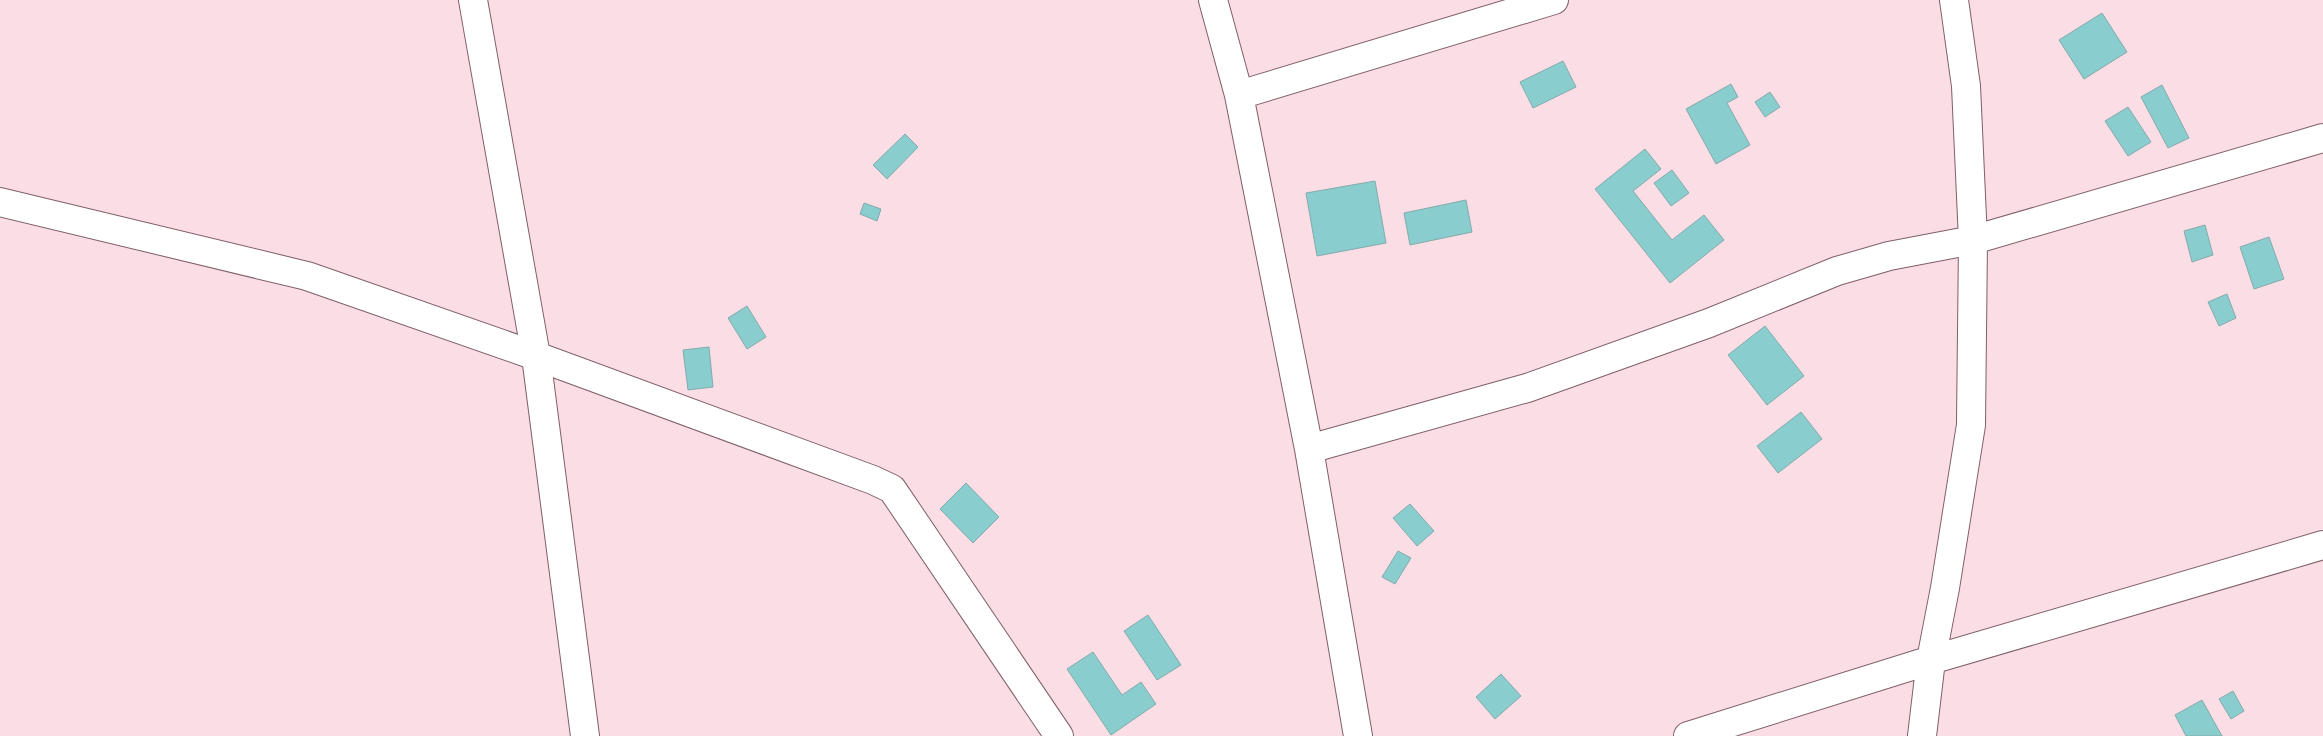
<svg xmlns="http://www.w3.org/2000/svg" width="2323" height="736" viewBox="0 0 2323 736" font-family="Bitter,serif">
	<style>
		.building { fill: #89cdce; stroke: #83abab }
		.lines { fill: none; stroke-linecap: round; stroke-linejoin: round }
		.minor-casing { stroke: #7f5f68; stroke-width: 30 }
		.minor { stroke: #fff; stroke-width: 28 }
	</style>
	<rect width="100%" height="100%" fill="#fbdde5"/>
	<path class="building" d="M 2102,13 L 2127,52 L 2084,79 L 2059,40 Z
		M 1563,61 L 1576,87 L 1533,108 L 1520,82 Z
		M 1731,84 L 1738,97 L 1727,103 L 1750,145 L 1716,164 L 1686,109 Z
		M 2162,85 L 2189,138 L 2168,148 L 2141,97 Z
		M 1770,92 L 1780,107 L 1765,117 L 1755,102 Z
		M 2128,107 L 2151,142 L 2128,156 L 2105,121 Z
		M 905,134 L 918,147 L 887,179 L 873,165 Z
		M 1645,149 L 1661,169 L 1633,191 L 1672,240 L 1704,215 L 1724,240 L 1670,283 L 1595,189 Z
		M 1672,170 L 1689,193 L 1671,206 L 1654,183 Z
		M 1375,181 L 1386,243 L 1317,256 L 1306,193 Z
		M 1466,200 L 1472,232 L 1410,245 L 1404,213 Z
		M 864,203 L 881,209 L 877,221 L 860,214 Z
		M 2205,225 L 2213,255 L 2192,262 L 2184,231 Z
		M 2269,237 L 2284,279 L 2254,289 L 2240,247 Z
		M 2227,294 L 2236,318 L 2219,326 L 2208,302 Z
		M 747,306 L 766,337 L 747,349 L 728,318 Z
		M 1765,326 L 1804,376 L 1767,405 L 1728,355 Z
		M 709,347 L 713,387 L 688,390 L 683,350 Z
		M 1801,412 L 1822,439 L 1778,473 L 1757,446 Z
		M 966,483 L 999,517 L 973,543 L 940,509 Z
		M 1410,504 L 1434,531 L 1417,546 L 1393,518 Z
		M 1398,551 L 1411,558 L 1395,584 L 1382,577 Z
		M 1148,615 L 1181,665 L 1157,680 L 1124,631 Z
		M 1093,652 L 1122,695 L 1141,682 L 1156,704 L 1111,735 L 1067,669 Z
		M 1501,674 L 1521,696 L 1495,719 L 1476,697 Z
		M 2233,691 L 2244,711 L 2231,719 L 2219,699 Z
		M 2202,700 L 2222,736 L 2186,736 L 2175,715 Z"/>
	<g class="lines">
		<g class="minor-casing">
			<path id="minor" d="M 473,0 L 536,356 L 585,736
				M 1213,0 L 1239,95 L 1309,449 L 1358,736
				M 1239,95 L 1554,0
				M 0,202 L 307,276 L 536,356 L 873,480 L 892,489 L 1059,736
				M 1309,449 L 1527,388 L 1709,323 L 1837,271 L 1889,256 L 1973,240 L 2323,138
				M 1688,736 L 1931,660 L 2323,545
				M 1922,736 L 1931,660 L 1945,588 L 1971,425 L 1973,240 L 1966,86 L 1954,0"/>
		</g>
		<use href="#minor" class="minor"/>
	</g>
</svg>
